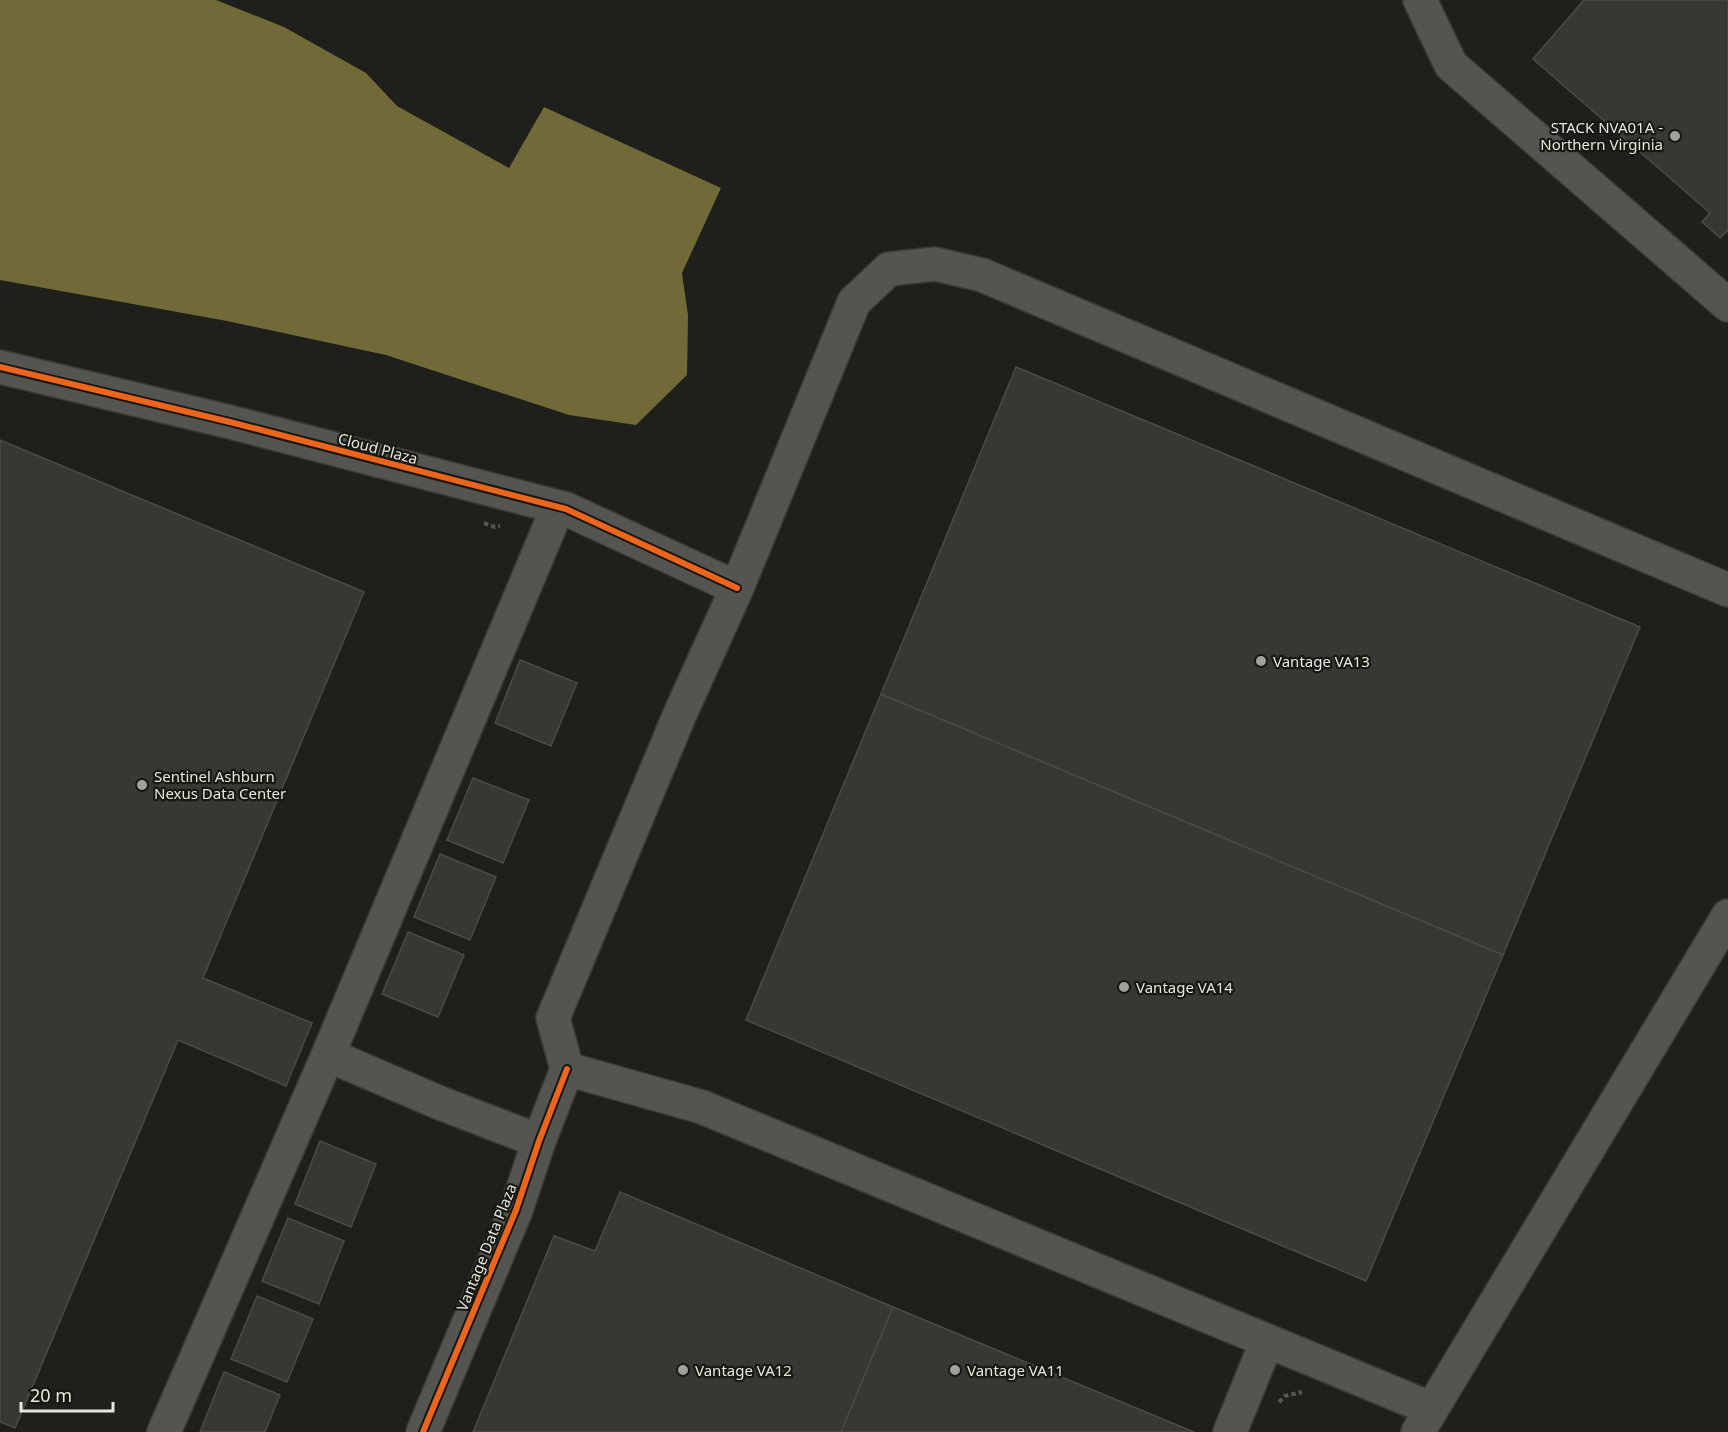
<svg xmlns="http://www.w3.org/2000/svg" width="1728" height="1432" viewBox="0 0 1728 1432" font-family="'Noto Sans',sans-serif">
	<style>
		.water { fill: #706a38 }
		.building { fill: #373734; stroke: #4a4a46; stroke-width: 1.5 }
		.lines { fill: none; stroke-linecap: round; stroke-linejoin: round }
		.minor-casing { stroke: #393936; stroke-width: 36 }
		.path { stroke: #565653; stroke-width: 4; stroke-dasharray: 4.5 3; stroke-linecap: butt }
		.minor { stroke: #545451; stroke-width: 33 }
		.cycleway-casing { stroke: #181710; stroke-width: 10 }
		.cycleway { stroke: #eb651d; stroke-width: 6 }
		.poi-dot { fill: #a1a19c; stroke: #181710; stroke-width: 2 }
		.labels { text-anchor: middle; dominant-baseline: central; stroke-width: 4.5; stroke-linejoin: round; paint-order: stroke }
		.poi-label { font-size: 15px; fill: #e7e7e2; stroke: #181710; text-anchor: start }
		.street-label { font-size: 15px; fill: #e7e7e2; stroke: #181710 }
	</style>
	<rect width="100%" height="100%" fill="#1f1f1b"/>
	<path class="water" d="M 0,0 L 216,0 L 284,27 L 366,73 L 397,106 L 509,168 L 544,107 L 721,188 L 682,273 L 688,315 L 687,375 L 636,425 L 569,415 L 386,355 L 227,321 L 0,280 Z"/>
	<path class="building" d="M 1584,0 L 1728,0 L 1728,232 L 1727,231 L 1720,238 L 1702,222 L 1710,213 L 1533,59 Z
		M 1016,367 L 1640,627 L 1503,955 L 881,694 Z
		M 0,440 L 364,592 L 203,978 L 312,1023 L 286,1086 L 178,1040 L 15,1428 L 0,1422 Z
		M 520,660 L 577,683 L 551,746 L 495,723 Z
		M 881,694 L 1503,955 L 1366,1281 L 746,1020 Z
		M 473,778 L 529,800 L 503,863 L 447,840 Z
		M 440,854 L 496,877 L 470,940 L 414,917 Z
		M 408,932 L 464,955 L 438,1017 L 382,994 Z
		M 320,1141 L 376,1164 L 351,1227 L 295,1204 Z
		M 620,1192 L 893,1307 L 841,1432 L 473,1432 L 554,1236 L 595,1251 Z
		M 288,1218 L 344,1241 L 319,1304 L 262,1281 Z
		M 257,1296 L 313,1319 L 287,1382 L 231,1359 Z
		M 893,1307 L 1194,1432 L 841,1432 Z
		M 224,1372 L 280,1395 L 265,1432 L 200,1432 Z"/>
	<g class="lines">
		<g class="minor-casing">
			<path id="minor" d="M 1420,0 L 1451,65 L 1728,305
				M 0,367 L 230,422 L 566,509 L 737,588
				M 328,1055 L 440,1103 L 539,1141
				M 1432,1409 L 702,1107 L 567,1069 L 553,1018 L 680,714 L 737,588 L 854,302 L 889,269 L 935,264 L 982,275 L 1728,590
				M 164,1432 L 328,1055 L 558,507
				M 423,1432 L 516,1210 L 539,1141 L 567,1069
				M 1230,1432 L 1267,1341
				M 1418,1432 L 1728,916"/>
		</g>
		<path class="path" d="M 484,523 L 495,527 L 500,526
			M 1279,1402 L 1285,1396 L 1302,1392"/>
		<use href="#minor" class="minor"/>
		<g class="cycleway-casing">
			<path id="cycleway" d="M 0,367 L 230,422 L 566,509 L 737,588
				M 423,1432 L 516,1210 L 539,1141 L 567,1069"/>
		</g>
		<use href="#cycleway" class="cycleway"/>
	</g>
	<g class="poi-dot">
		<circle cx="1675" cy="136" r="6"/>
		<circle cx="1261" cy="661" r="6"/>
		<circle cx="142" cy="785" r="6"/>
		<circle cx="1124" cy="987" r="6"/>
		<circle cx="683" cy="1370" r="6"/>
		<circle cx="955" cy="1370" r="6"/>
	</g>
	<g class="labels">
		<g class="poi-label">
			<text x="1663" y="127" text-anchor="end">STACK NVA01A -<tspan x="1663" dy="17">Northern Virginia</tspan></text>
			<text x="1273" y="661">Vantage VA13</text>
			<text x="154" y="776">Sentinel Ashburn<tspan x="154" dy="17">Nexus Data Center</tspan></text>
			<text x="1136" y="987">Vantage VA14</text>
			<text x="695" y="1370">Vantage VA12</text>
			<text x="967" y="1370">Vantage VA11</text>
		</g>
		<g class="street-label">
			<text transform="translate(378 448) rotate(15)">Cloud Plaza</text>
			<text transform="translate(486 1247) rotate(-68)">Vantage Data Plaza</text>
		</g>
	</g>
	<path d="M21 1402v9h92v-9" fill="none" stroke="#e7e7e2" stroke-width="3"/>
	<text x="30" y="1402" font-size="18" fill="#e7e7e2" stroke="#181710" stroke-width="4.5" paint-order="stroke">20 m</text>
</svg>
